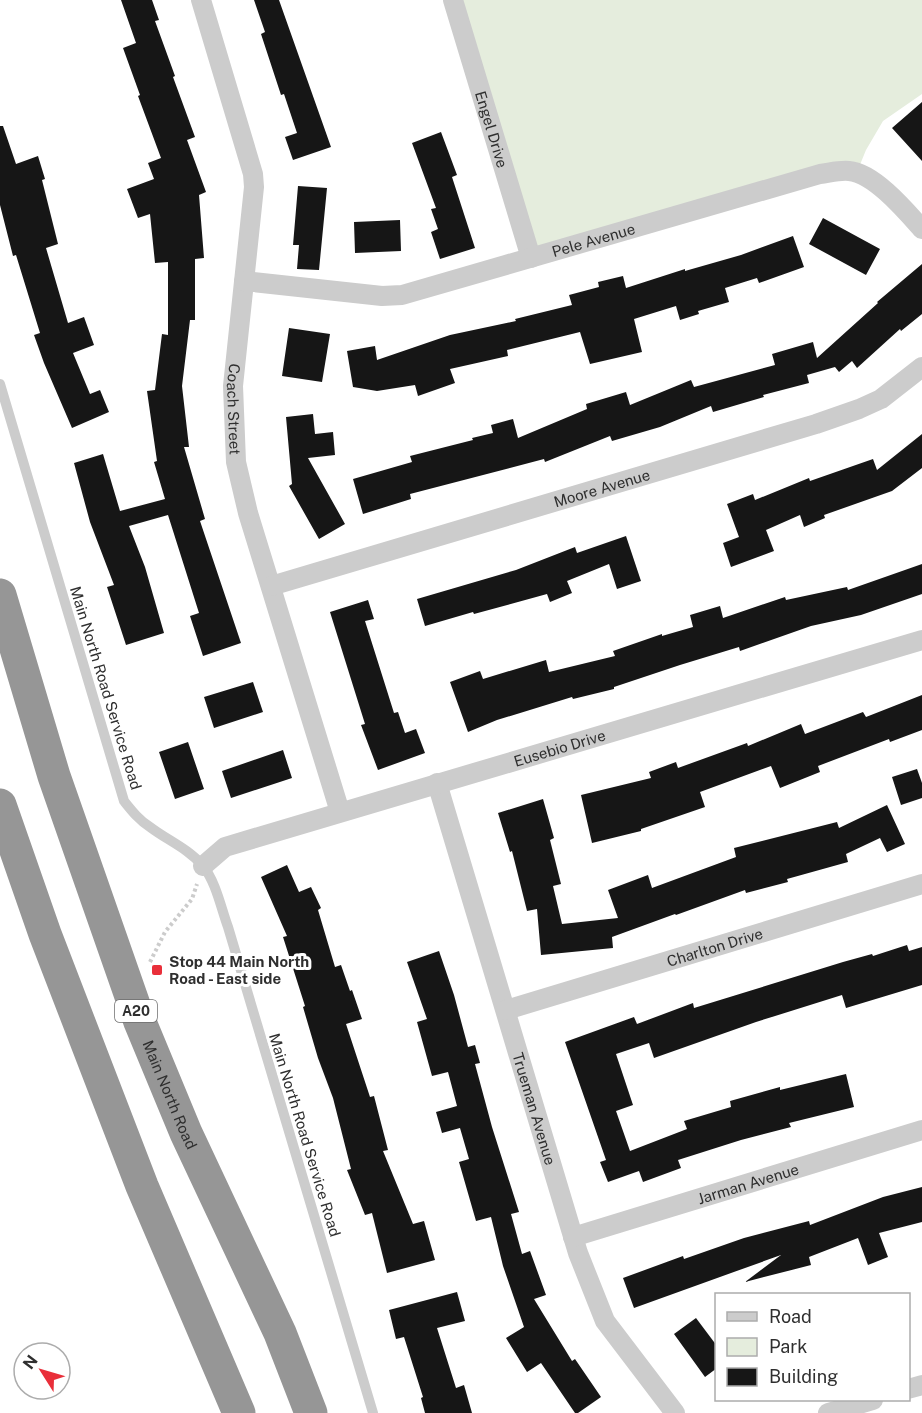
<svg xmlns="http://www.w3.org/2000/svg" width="922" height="1413" viewBox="0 0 922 1413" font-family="'Public Sans',sans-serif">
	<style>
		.green { fill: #e5eddd }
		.building { fill: #161616 }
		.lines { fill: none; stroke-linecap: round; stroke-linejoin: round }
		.path { stroke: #ccc; stroke-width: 4; stroke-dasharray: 3 3; stroke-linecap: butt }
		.lane { stroke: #ccc; stroke-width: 10 }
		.street { stroke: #ccc; stroke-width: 20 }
		.highway { stroke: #969696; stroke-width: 33 }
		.poi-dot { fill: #e92f3a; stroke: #fff; stroke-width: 2 }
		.labels { text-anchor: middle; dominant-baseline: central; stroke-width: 6; stroke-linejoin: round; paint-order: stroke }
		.shield { fill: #fff; stroke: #6d6d6d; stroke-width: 1.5 }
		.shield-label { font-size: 14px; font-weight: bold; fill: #2f2f2f }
		.street-label { font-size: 15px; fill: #2f2f2f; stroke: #fff }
		.poi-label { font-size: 15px; font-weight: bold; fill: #2f2f2f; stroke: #fff; text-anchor: start }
	</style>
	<rect width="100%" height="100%" fill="#fff"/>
	<path class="green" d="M 453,0 L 922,0 L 922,94 L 883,121 L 866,150 L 857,172 L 531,258 Z"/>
	<path class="building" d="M 121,0 L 152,0 L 159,20 L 155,21 L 175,76 L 173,77 L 195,137 L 187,140 L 206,192 L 199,195 L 204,258 L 195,259 L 195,320 L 190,320 L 182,386 L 189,447 L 184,447 L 205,519 L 200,521 L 241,643 L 203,656 L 190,616 L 199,613 L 168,515 L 129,526 L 145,567 L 164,633 L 126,645 L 107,587 L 114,585 L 90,522 L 74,463 L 103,454 L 120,511 L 165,499 L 154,462 L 157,461 L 147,391 L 155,390 L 162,334 L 168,335 L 168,262 L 155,263 L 150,214 L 138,218 L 127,189 L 154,179 L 148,163 L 161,158 L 138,96 L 140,95 L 123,48 L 136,43 Z
		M 254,0 L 279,0 L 331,147 L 293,160 L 285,137 L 297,133 L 284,94 L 281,95 L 261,34 L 265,32 Z
		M 922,102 L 922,161 L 892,128 Z
		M 0,126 L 3,126 L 16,164 L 38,156 L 45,179 L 42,180 L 58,244 L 46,248 L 68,323 L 84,317 L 94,345 L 73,353 L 90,394 L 100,390 L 109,412 L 72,428 L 44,363 L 34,335 L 40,333 L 16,255 L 13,256 L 0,205 Z
		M 441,132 L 457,175 L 452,177 L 475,248 L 440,259 L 431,232 L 438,229 L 431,209 L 436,208 L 412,143 Z
		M 298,186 L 327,188 L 319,270 L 297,269 L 299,245 L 293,245 Z
		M 823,218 L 880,249 L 866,275 L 809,244 Z
		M 400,220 L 401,251 L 355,253 L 354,222 Z
		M 793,236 L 804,267 L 759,283 L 757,278 L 725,288 L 729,302 L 698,311 L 699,314 L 680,320 L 676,306 L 634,319 L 642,352 L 590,364 L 580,332 L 507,350 L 508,356 L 450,369 L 455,383 L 418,396 L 415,385 L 377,391 L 353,387 L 347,351 L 375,346 L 377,360 L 450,335 L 516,321 L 515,319 L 572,305 L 569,295 L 599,287 L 598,282 L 623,276 L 626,288 L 685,269 L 685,271 L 741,255 Z
		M 922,264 L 922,314 L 901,331 L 900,329 L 857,368 L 852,361 L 839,372 L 835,367 L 807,375 L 809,383 L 763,395 L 764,397 L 713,412 L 711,406 L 660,427 L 612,441 L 610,436 L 545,462 L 544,459 L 410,494 L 411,499 L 363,514 L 353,479 L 412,462 L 410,456 L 473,440 L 472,438 L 493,433 L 491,425 L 513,419 L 518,438 L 587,409 L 586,404 L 626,392 L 630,405 L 691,380 L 694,387 L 775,365 L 772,354 L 813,342 L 817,358 L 878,303 L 877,302 Z
		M 289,328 L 330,334 L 322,382 L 282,376 Z
		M 313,414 L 315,434 L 333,432 L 335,455 L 308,458 L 345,524 L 319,539 L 289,486 L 292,484 L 286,417 Z
		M 922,434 L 922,468 L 892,491 L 824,515 L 825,518 L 804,527 L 800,515 L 766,530 L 774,551 L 731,567 L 723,543 L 739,537 L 727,504 L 753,494 L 755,500 L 809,478 L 810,481 L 873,459 L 877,470 Z
		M 626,536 L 641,581 L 617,589 L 609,564 L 567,581 L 572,593 L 550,602 L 547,594 L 474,614 L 473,612 L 425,626 L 417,599 L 516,570 L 575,547 L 577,553 Z
		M 922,564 L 922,594 L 861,615 L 811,626 L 740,651 L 739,647 L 680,665 L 614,687 L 614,689 L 573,699 L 572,697 L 497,720 L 468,732 L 450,682 L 480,671 L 483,679 L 546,660 L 549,672 L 615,656 L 613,651 L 662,634 L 662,636 L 693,627 L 690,615 L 720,606 L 723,618 L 785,597 L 786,600 L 847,587 L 848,590 Z
		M 368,600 L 374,619 L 365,621 L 394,713 L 398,712 L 405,733 L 416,729 L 425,753 L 378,770 L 361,725 L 365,724 L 330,612 Z
		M 253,682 L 263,712 L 214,728 L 204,697 Z
		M 922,695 L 922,730 L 890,742 L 889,739 L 818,766 L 820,772 L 780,788 L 771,766 L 700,792 L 705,807 L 641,829 L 641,831 L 592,843 L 581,795 L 651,778 L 649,772 L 676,762 L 678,768 L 747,743 L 748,746 L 801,724 L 805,734 L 863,712 L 866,717 Z
		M 188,742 L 204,789 L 175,799 L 159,752 Z
		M 283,750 L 292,778 L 231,798 L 222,771 Z
		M 917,769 L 922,783 L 922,798 L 901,805 L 892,777 Z
		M 543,799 L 554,838 L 550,840 L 561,884 L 553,886 L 562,924 L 618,918 L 608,890 L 648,875 L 652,888 L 736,857 L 734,848 L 837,822 L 839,828 L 887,805 L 905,844 L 887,852 L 880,838 L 846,854 L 848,862 L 787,879 L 788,882 L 746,893 L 745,890 L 676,915 L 675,914 L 612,937 L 613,948 L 541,955 L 537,909 L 527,911 L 512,851 L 510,852 L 498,813 Z
		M 287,865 L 299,892 L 311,887 L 321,908 L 318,910 L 335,967 L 341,965 L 350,991 L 352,990 L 362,1019 L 346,1024 L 370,1097 L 374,1096 L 388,1150 L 383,1151 L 413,1224 L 424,1221 L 435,1260 L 387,1273 L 372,1213 L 365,1215 L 347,1170 L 351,1169 L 333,1098 L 318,1058 L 303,1007 L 305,1006 L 283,937 L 287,936 L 261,877 Z
		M 907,945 L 909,951 L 922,947 L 922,985 L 846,1008 L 842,995 L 756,1022 L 654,1058 L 649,1043 L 616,1054 L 633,1105 L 616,1111 L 630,1151 L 687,1129 L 684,1121 L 731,1107 L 730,1101 L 780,1087 L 780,1090 L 846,1074 L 854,1107 L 789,1123 L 791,1127 L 741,1140 L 678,1160 L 681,1168 L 643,1182 L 639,1171 L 608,1182 L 600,1162 L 606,1160 L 565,1042 L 634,1017 L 637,1024 L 693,1003 L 694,1008 L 843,962 L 872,954 L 873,956 Z
		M 439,951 L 454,995 L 468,1047 L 475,1045 L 480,1063 L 475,1064 L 492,1127 L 519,1212 L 511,1214 L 522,1254 L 530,1251 L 546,1295 L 534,1299 L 572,1361 L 575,1359 L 601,1397 L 578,1413 L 575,1413 L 541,1363 L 527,1372 L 506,1338 L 524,1327 L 503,1266 L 491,1217 L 476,1221 L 459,1162 L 469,1159 L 460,1128 L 442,1133 L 436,1112 L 457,1106 L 448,1072 L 432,1076 L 417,1022 L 427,1019 L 407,962 Z
		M 922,1187 L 922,1222 L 879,1233 L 888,1257 L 868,1265 L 858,1238 L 809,1257 L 811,1265 L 745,1282 L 781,1255 L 634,1308 L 623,1278 L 683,1256 L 684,1259 L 744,1238 L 809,1221 L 810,1225 L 883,1197 Z
		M 457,1292 L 465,1321 L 437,1328 L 456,1388 L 464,1385 L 472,1413 L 425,1413 L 421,1398 L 423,1397 L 404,1337 L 396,1339 L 389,1310 Z
		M 696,1318 L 717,1346 L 717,1368 L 705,1377 L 674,1334 Z"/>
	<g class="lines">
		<path class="path" d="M 150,962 L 165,932 L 192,899 L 197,884"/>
		<path class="lane" d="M 0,384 L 124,801 C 132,811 139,820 150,827 C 167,840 189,849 203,866 C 216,882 221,908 228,927 L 373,1413"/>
		<g class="street">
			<path id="s1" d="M 201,0 L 253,174 L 254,187 L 233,386 L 236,462 L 248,513 L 340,812"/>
			<path id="s2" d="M 453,0 L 531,258"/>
			<path id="s3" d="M 244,281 L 382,296 L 402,295 L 820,174 C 829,173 839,170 849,171 C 874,173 906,211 922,229"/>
			<path id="s4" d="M 271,586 L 816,424 L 859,409 L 881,399 L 922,367"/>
			<path id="s5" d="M 437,783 L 578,1253 L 605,1321 L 675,1413"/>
			<path id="s6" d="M 203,866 L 225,847 L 922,640"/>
			<path id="s7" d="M 506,1010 L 922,884"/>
			<path id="s8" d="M 573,1237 L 922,1130"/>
			<path d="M 908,1389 L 922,1385"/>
			<path d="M 828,1413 L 873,1400"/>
		</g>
		<g class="highway">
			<path id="s9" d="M 0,595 L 54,776 L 140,1022 L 186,1133 L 280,1333 L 311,1413"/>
			<path d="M 0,805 L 45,934 L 142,1186 L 239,1413"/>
		</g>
	</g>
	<rect class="poi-dot" x="151" y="964" width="12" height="12" rx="3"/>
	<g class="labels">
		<rect class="shield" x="115" y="1000" width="42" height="22" rx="4.5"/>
		<g class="shield-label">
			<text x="136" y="1011">A20</text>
		</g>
		<g class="street-label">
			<text stroke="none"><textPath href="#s2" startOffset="135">Engel Drive</textPath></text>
			<text stroke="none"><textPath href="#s3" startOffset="358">Pele Avenue</textPath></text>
			<text stroke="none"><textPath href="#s1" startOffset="418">Coach Street</textPath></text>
			<text stroke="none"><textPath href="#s4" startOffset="345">Moore Avenue</textPath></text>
			<text transform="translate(106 688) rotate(73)">Main North Road Service Road</text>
			<text stroke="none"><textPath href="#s6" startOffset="378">Eusebio Drive</textPath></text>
			<text stroke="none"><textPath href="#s7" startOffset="218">Charlton Drive</textPath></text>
			<text stroke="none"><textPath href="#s9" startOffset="528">Main North Road</textPath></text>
			<text stroke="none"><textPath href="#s5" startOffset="340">Trueman Avenue</textPath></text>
			<text transform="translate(305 1135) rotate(73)">Main North Road Service Road</text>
			<text stroke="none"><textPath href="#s8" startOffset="183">Jarman Avenue</textPath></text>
		</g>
		<g class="poi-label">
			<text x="169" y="961">Stop 44 Main North<tspan x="169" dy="17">Road - East side</tspan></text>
		</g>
	</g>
	<rect x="715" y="1293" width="195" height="108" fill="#ffffff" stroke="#acacac" stroke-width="1.5"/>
	<rect x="727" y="1312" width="30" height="9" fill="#cccccc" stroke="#acacac" stroke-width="1.5"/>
	<text x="769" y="1323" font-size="18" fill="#2f2f2f">Road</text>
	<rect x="727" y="1338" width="30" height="18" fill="#e5eddd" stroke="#acacac" stroke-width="1.5"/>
	<text x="769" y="1353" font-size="18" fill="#2f2f2f">Park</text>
	<rect x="727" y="1368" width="30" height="18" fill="#161616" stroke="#acacac" stroke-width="1.5"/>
	<text x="769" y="1383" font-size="18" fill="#2f2f2f">Building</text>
	<g transform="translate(42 1371) rotate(307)"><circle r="28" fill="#ffffff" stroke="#acacac" stroke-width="1.5"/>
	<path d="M0-4.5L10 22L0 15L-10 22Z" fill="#e92f3a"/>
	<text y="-9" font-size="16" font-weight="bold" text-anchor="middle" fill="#2f2f2f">N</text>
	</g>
</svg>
